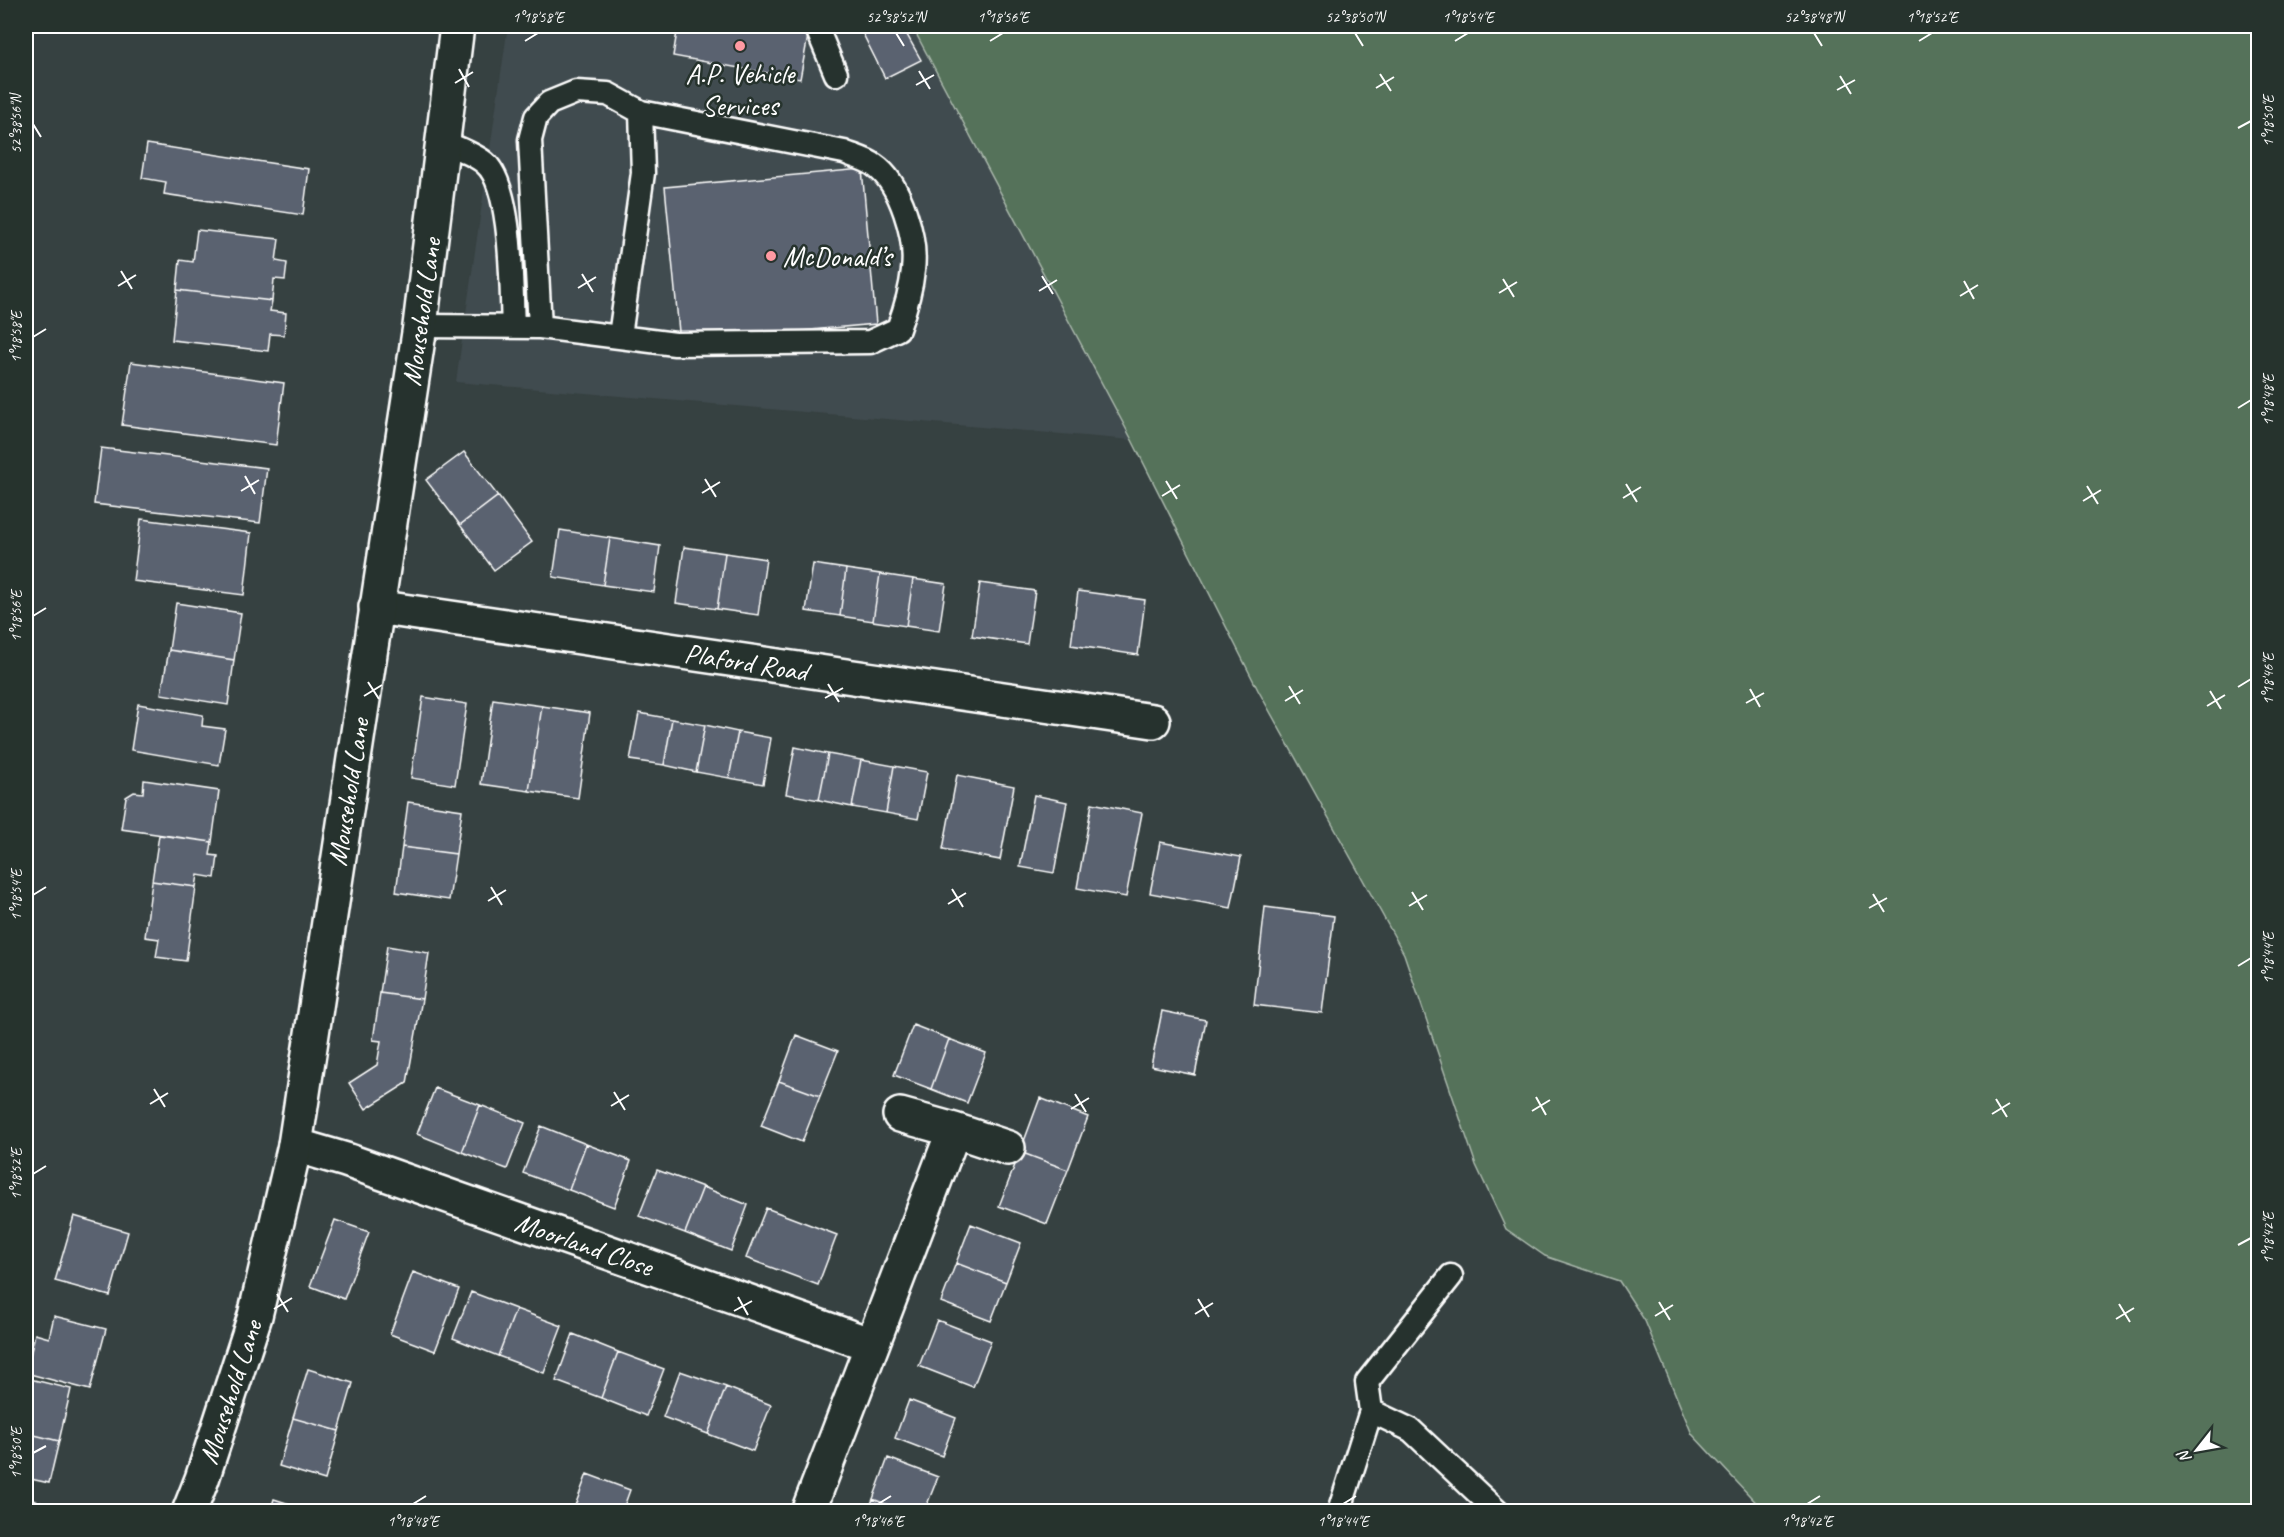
<svg xmlns="http://www.w3.org/2000/svg" width="2284" height="1537" viewBox="0 0 2284 1537" font-family="Caveat,sans-serif">
	<style>
		.built { fill: #414b4f }
		.green { fill: #54725a; stroke: #aab8ac; stroke-width: 1.5 }
		.building { fill: #5a626f; stroke: #fff; stroke-width: 1.5 }
		.lines { fill: none; stroke-linecap: round; stroke-linejoin: round }
		.lane-casing { stroke: #fff; stroke-width: 27 }
		.street-casing { stroke: #fff; stroke-width: 38 }
		.highway-casing { stroke: #fff; stroke-width: 38 }
		.lane { stroke: #26332d; stroke-width: 22 }
		.street { stroke: #26332d; stroke-width: 33 }
		.highway { stroke: #26332d; stroke-width: 33 }
		.ticks { fill: none; stroke: #fff; stroke-width: 2 }
		.poi-dot { fill: #ff9aa2; stroke: #26332d; stroke-width: 2 }
		.labels { text-anchor: middle; dominant-baseline: central; stroke-width: 5; stroke-linejoin: round; paint-order: stroke }
		.poi-label { font-size: 28px; fill: #fff; stroke: #26332d }
		.street-label { font-size: 28px; fill: #fff; stroke: #26332d }
		.neatline { fill: none; stroke: #fff; stroke-width: 2 }
		.ticks-label { font-size: 15px; text-anchor: middle; fill: #fff }
	</style>
	<rect width="100%" height="100%" fill="#364141"/>
	<filter id="ink" filterUnits="userSpaceOnUse"><feTurbulence type="fractalNoise" baseFrequency=".0167" numOctaves="2"/><feDisplacementMap in="SourceGraphic" scale="12" xChannelSelector="R" yChannelSelector="G"/><feConvolveMatrix kernelMatrix="1 2 1 2 8 2 1 2 1" color-interpolation-filters="sRGB"/></filter>
	<g filter="url(#ink)">
		<path class="built" d="M 508,26 L 912,26 L 1132,440 L 456,382 Z"/>
		<path class="green" d="M 912,26 L 2258,26 L 2258,1511 L 1764,1511 L 1692,1434 L 1645,1321 L 1619,1281 L 1545,1256 L 1506,1229 L 1476,1165 L 1404,954 L 1258,690 L 1132,440 Z"/>
		<path class="building" d="M 678,26 L 752,26 L 808,36 L 800,79 L 673,56 Z
			M 859,26 L 902,26 L 921,60 L 885,78 Z
			M 147,144 L 309,169 L 303,215 L 164,194 L 166,182 L 142,178 Z
			M 862,169 L 876,324 L 680,342 L 665,187 Z
			M 197,230 L 279,239 L 276,261 L 287,263 L 285,280 L 274,279 L 272,301 L 177,290 L 180,260 L 193,262 Z
			M 177,290 L 272,301 L 270,311 L 286,313 L 284,335 L 270,334 L 268,351 L 172,340 Z
			M 131,362 L 284,383 L 276,445 L 122,425 Z
			M 101,448 L 267,468 L 260,523 L 94,504 Z
			M 464,452 L 498,496 L 460,525 L 426,480 Z
			M 498,496 L 532,542 L 494,570 L 460,525 Z
			M 141,519 L 251,533 L 244,595 L 133,581 Z
			M 560,530 L 610,538 L 603,585 L 553,577 Z
			M 610,538 L 660,546 L 654,592 L 603,585 Z
			M 684,547 L 725,553 L 717,609 L 676,603 Z
			M 725,553 L 766,559 L 758,615 L 717,609 Z
			M 813,564 L 846,569 L 840,616 L 806,611 Z
			M 846,569 L 880,574 L 873,621 L 840,616 Z
			M 880,574 L 913,579 L 906,626 L 873,621 Z
			M 913,579 L 946,584 L 939,631 L 906,626 Z
			M 980,583 L 1035,591 L 1027,644 L 972,636 Z
			M 1078,591 L 1145,600 L 1138,655 L 1071,645 Z
			M 176,603 L 241,613 L 234,660 L 169,650 Z
			M 169,650 L 234,660 L 228,705 L 161,694 Z
			M 423,697 L 467,704 L 455,785 L 411,778 Z
			M 493,699 L 542,706 L 529,791 L 481,784 Z
			M 138,704 L 203,715 L 202,726 L 225,729 L 219,765 L 131,750 Z
			M 542,706 L 590,713 L 578,798 L 529,791 Z
			M 639,713 L 672,719 L 664,765 L 630,760 Z
			M 672,719 L 705,725 L 696,772 L 664,765 Z
			M 705,725 L 738,732 L 729,778 L 696,772 Z
			M 738,732 L 771,738 L 763,784 L 729,778 Z
			M 795,747 L 828,754 L 819,800 L 786,794 Z
			M 828,754 L 861,760 L 852,807 L 819,800 Z
			M 861,760 L 894,766 L 886,813 L 852,807 Z
			M 894,766 L 927,772 L 918,819 L 886,813 Z
			M 957,775 L 1014,786 L 1000,860 L 943,849 Z
			M 144,780 L 219,791 L 212,842 L 121,829 L 126,797 L 134,792 L 143,793 Z
			M 1034,795 L 1067,802 L 1054,873 L 1020,867 Z
			M 408,802 L 462,810 L 456,854 L 402,847 Z
			M 1092,803 L 1142,813 L 1126,897 L 1077,888 Z
			M 159,835 L 212,842 L 210,855 L 218,856 L 215,878 L 198,875 L 196,887 L 152,881 Z
			M 1160,842 L 1241,857 L 1231,908 L 1150,893 Z
			M 402,847 L 456,854 L 449,900 L 396,892 Z
			M 152,881 L 196,887 L 186,961 L 156,957 L 159,939 L 145,937 Z
			M 1265,907 L 1334,916 L 1322,1013 L 1254,1005 Z
			M 387,946 L 429,953 L 422,999 L 380,993 Z
			M 380,993 L 422,999 L 407,1083 L 366,1109 L 349,1083 L 377,1065 L 381,1041 L 373,1040 Z
			M 1162,1011 L 1206,1020 L 1195,1075 L 1151,1066 Z
			M 913,1025 L 949,1039 L 931,1089 L 894,1075 Z
			M 796,1035 L 838,1051 L 820,1096 L 779,1081 Z
			M 949,1039 L 986,1053 L 967,1103 L 931,1089 Z
			M 779,1081 L 820,1096 L 802,1142 L 761,1126 Z
			M 435,1088 L 480,1105 L 462,1152 L 417,1134 Z
			M 1040,1098 L 1088,1117 L 1068,1170 L 1020,1152 Z
			M 480,1105 L 525,1123 L 507,1169 L 462,1152 Z
			M 541,1126 L 586,1144 L 569,1190 L 523,1173 Z
			M 586,1144 L 631,1161 L 614,1207 L 569,1190 Z
			M 1020,1152 L 1068,1170 L 1047,1224 L 999,1206 Z
			M 657,1170 L 703,1187 L 685,1233 L 639,1216 Z
			M 703,1187 L 748,1205 L 731,1251 L 685,1233 Z
			M 766,1208 L 837,1235 L 818,1285 L 746,1258 Z
			M 74,1216 L 128,1232 L 110,1296 L 55,1281 Z
			M 335,1220 L 369,1232 L 344,1299 L 310,1286 Z
			M 971,1224 L 1021,1243 L 1006,1282 L 956,1263 Z
			M 956,1263 L 1006,1282 L 991,1321 L 941,1302 Z
			M 413,1272 L 459,1289 L 435,1351 L 390,1334 Z
			M 471,1292 L 516,1309 L 498,1356 L 453,1338 Z
			M 516,1309 L 562,1326 L 544,1373 L 498,1356 Z
			M 54,1316 L 106,1329 L 90,1390 L 26,1373 L 35,1334 L 49,1338 Z
			M 937,1320 L 991,1341 L 973,1387 L 919,1366 Z
			M 573,1334 L 618,1352 L 601,1398 L 556,1381 Z
			M 618,1352 L 664,1369 L 646,1416 L 601,1398 Z
			M 308,1369 L 353,1383 L 339,1431 L 293,1418 Z
			M 680,1371 L 726,1387 L 708,1434 L 663,1417 Z
			M 26,1378 L 71,1389 L 59,1441 L 26,1433 Z
			M 726,1387 L 771,1405 L 753,1451 L 708,1434 Z
			M 909,1400 L 956,1418 L 942,1456 L 895,1438 Z
			M 293,1418 L 339,1431 L 325,1480 L 279,1466 Z
			M 26,1433 L 59,1441 L 49,1483 L 26,1478 Z
			M 888,1458 L 938,1477 L 924,1512 L 905,1512 L 873,1499 Z
			M 587,1474 L 630,1490 L 622,1512 L 573,1511 Z
			M 26,1498 L 49,1505 L 47,1512 L 26,1512 Z
			M 274,1499 L 315,1512 L 270,1512 Z
			M 873,1499 L 905,1512 L 868,1512 Z"/>
		<g class="lines">
			<g class="lane-casing">
				<path id="lane" d="M 816,26 L 836,74
					M 444,142 C 456,148 475,154 485,163 C 513,186 511,291 513,327
					M 420,326 L 540,327 L 675,344 L 870,342 L 898,329 C 905,310 911,291 913,270 C 917,239 901,183 874,165 C 866,159 853,156 844,152 L 641,112
					M 540,327 L 530,140 L 536,117 L 549,103 L 576,92 L 608,94 L 641,112 L 643,173 L 620,336
					M 1371,1411 L 1367,1382 L 1451,1276
					M 1339,1512 L 1371,1411 L 1411,1430 L 1498,1512"/>
			</g>
			<g class="street-casing">
				<path id="street" d="M 376,607 L 1153,721
					M 900,1115 L 954,1130
					M 295,1145 L 346,1160 L 872,1345 L 808,1512
					M 872,1345 L 954,1130 L 1008,1148"/>
			</g>
			<g class="highway-casing">
				<path id="highway" d="M 189,1512 L 202,1479 L 255,1316 L 295,1145 L 420,326 L 457,26"/>
			</g>
			<use href="#lane" class="lane"/>
			<use href="#street" class="street"/>
			<use href="#highway" class="highway"/>
		</g>
	</g>
	<path class="ticks" d="M 896,33 L 904,46M 1355,33 L 1363,46M 1814,33 L 1822,46M 525,41 L 538,33M 990,41 L 1003,33M 1455,41 L 1468,33M 1919,41 L 1932,33M 459,69 L 469,87M 919,71 L 930,89M 1380,74 L 1391,91M 1840,76 L 1851,94M 455,83 L 473,72M 916,85 L 934,75M 1376,88 L 1394,77M 1837,90 L 1855,80M 33,124 L 41,137M 2238,128 L 2251,121M 121,271 L 132,289M 582,274 L 593,292M 1042,276 L 1053,294M 1503,279 L 1514,297M 1964,281 L 1974,299M 118,286 L 136,275M 578,288 L 596,277M 1039,291 L 1057,280M 1499,293 L 1517,282M 1960,296 L 1978,285M 33,337 L 46,329M 2238,408 L 2251,400M 245,476 L 255,494M 705,479 L 716,497M 1166,481 L 1177,499M 1626,484 L 1637,502M 2087,486 L 2098,504M 241,491 L 259,480M 702,493 L 720,482M 1162,496 L 1180,485M 1623,498 L 1641,487M 2083,501 L 2101,490M 33,616 L 46,608M 368,682 L 379,699M 828,684 L 839,702M 1289,686 L 1300,704M 2238,687 L 2251,679M 1750,689 L 1760,707M 2210,691 L 2221,709M 364,696 L 382,685M 825,698 L 843,688M 1285,701 L 1303,690M 1746,703 L 1764,693M 2207,706 L 2225,695M 491,887 L 502,905M 952,889 L 963,907M 1412,892 L 1423,910M 1873,894 L 1884,912M 33,895 L 46,887M 488,901 L 506,890M 948,904 L 966,893M 1409,906 L 1427,895M 1869,908 L 1887,898M 2238,966 L 2251,958M 154,1089 L 165,1107M 614,1092 L 625,1110M 1075,1094 L 1086,1112M 1536,1097 L 1546,1115M 1996,1099 L 2007,1117M 150,1104 L 168,1093M 611,1106 L 629,1095M 1071,1109 L 1089,1098M 1532,1111 L 1550,1100M 1992,1114 L 2010,1103M 33,1174 L 46,1166M 2238,1245 L 2251,1238M 277,1294 L 288,1312M 738,1297 L 748,1315M 1198,1299 L 1209,1317M 1659,1302 L 1670,1320M 2119,1304 L 2130,1322M 274,1309 L 292,1298M 734,1311 L 752,1301M 1195,1314 L 1213,1303M 1655,1316 L 1673,1305M 2116,1319 L 2134,1308M 33,1453 L 46,1446M 413,1504 L 426,1496M 878,1504 L 891,1496M 1343,1504 L 1356,1496M 1807,1504 L 1820,1496"/>
	<g class="poi-dot">
		<circle cx="740" cy="46" r="6"/>
		<circle cx="771" cy="256" r="6"/>
	</g>
	<g class="labels">
		<g class="poi-label">
			<text x="740" y="73">A.P. Vehicle<tspan x="740" dy="32">Services</tspan></text>
			<text x="783" y="256" text-anchor="start">McDonald’s</text>
		</g>
		<g class="street-label">
			<text transform="translate(421 312) rotate(-82)">Mousehold Lane</text>
			<text transform="translate(746 662) rotate(9)">Plaford Road</text>
			<text transform="translate(348 792) rotate(-81)">Mousehold Lane</text>
			<text transform="translate(584 1244) rotate(19)">Moorland Close</text>
			<text transform="translate(230 1392) rotate(-72)">Mousehold Lane</text>
		</g>
	</g>
	<rect width="2284" height="1537" fill="none" stroke="#26332d" stroke-width="66"/>
	<g transform="translate(2197 1450) rotate(239)" stroke="#26332d" stroke-width="4.5" paint-order="stroke">
	<path d="M0-4.5L10 22L0 15L-10 22Z" fill="#ffffff"/>
	<text y="-9" font-size="16" font-weight="bold" text-anchor="middle" fill="#ffffff">N</text>
	</g>
	<rect x="33" y="33" width="2218" height="1471" class="neatline"/>
	<g class="ticks-label">
		<text x="538" y="22">1°18'58"E</text>
		<text x="896" y="22">52°38'52"N</text>
		<text x="1003" y="22">1°18'56"E</text>
		<text x="1355" y="22">52°38'50"N</text>
		<text x="1468" y="22">1°18'54"E</text>
		<text x="1814" y="22">52°38'48"N</text>
		<text x="1932" y="22">1°18'52"E</text>
		<text transform="translate(2268 121) rotate(-90)" y="5">1°18'50"E</text>
		<text transform="translate(16 124) rotate(-90)" y="5">52°38'56"N</text>
		<text transform="translate(16 337) rotate(-90)" y="5">1°18'58"E</text>
		<text transform="translate(2268 400) rotate(-90)" y="5">1°18'48"E</text>
		<text transform="translate(16 616) rotate(-90)" y="5">1°18'56"E</text>
		<text transform="translate(2268 679) rotate(-90)" y="5">1°18'46"E</text>
		<text transform="translate(16 895) rotate(-90)" y="5">1°18'54"E</text>
		<text transform="translate(2268 958) rotate(-90)" y="5">1°18'44"E</text>
		<text transform="translate(16 1174) rotate(-90)" y="5">1°18'52"E</text>
		<text transform="translate(2268 1238) rotate(-90)" y="5">1°18'42"E</text>
		<text transform="translate(16 1453) rotate(-90)" y="5">1°18'50"E</text>
		<text x="413" y="1526">1°18'48"E</text>
		<text x="878" y="1526">1°18'46"E</text>
		<text x="1343" y="1526">1°18'44"E</text>
		<text x="1807" y="1526">1°18'42"E</text>
	</g>
</svg>
